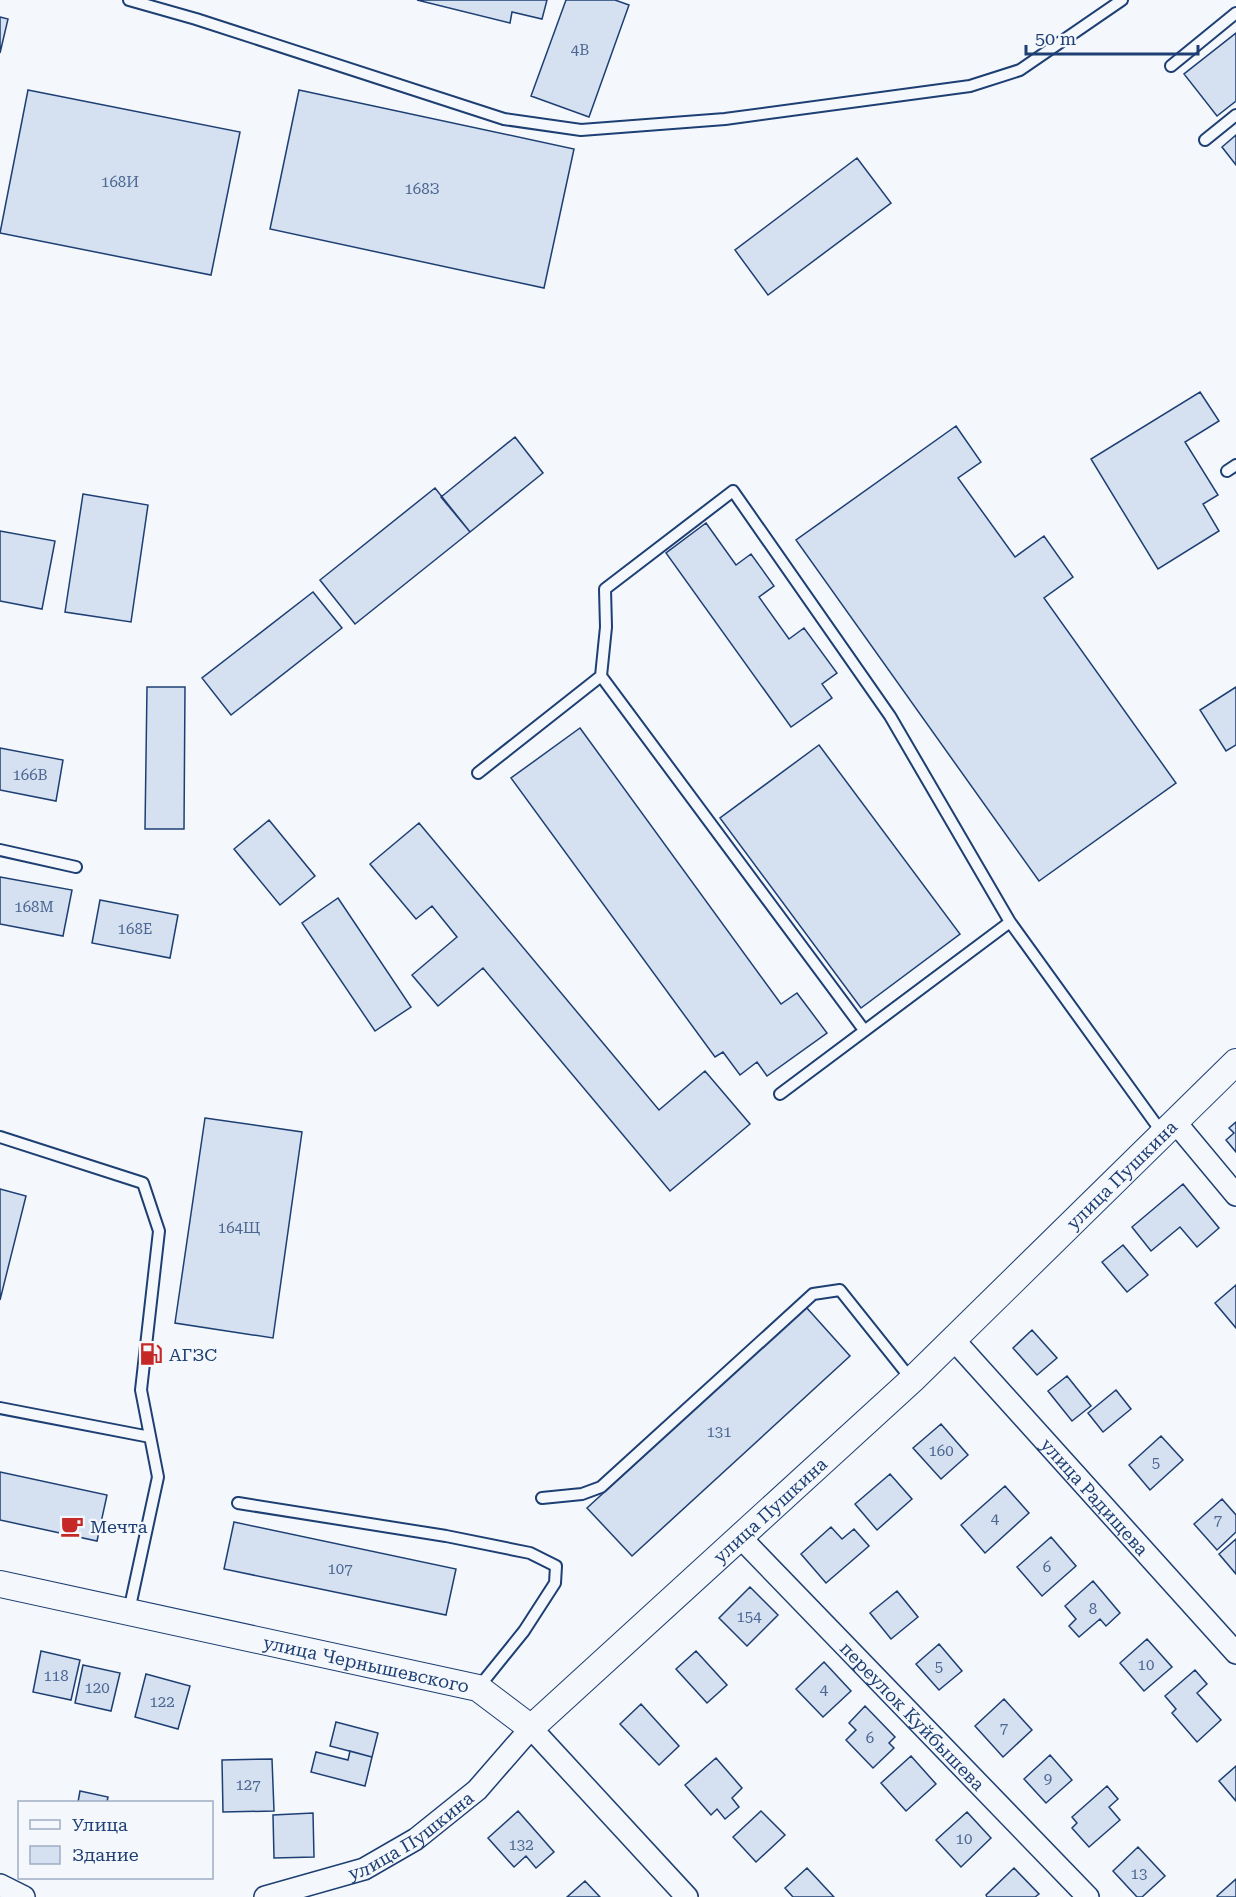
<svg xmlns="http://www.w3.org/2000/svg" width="1236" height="1897" viewBox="0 0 1236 1897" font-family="'Roboto Serif',serif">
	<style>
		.building { fill: #d5e0f0; stroke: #1d3f73; stroke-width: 1.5 }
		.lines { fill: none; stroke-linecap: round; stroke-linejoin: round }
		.service-casing { stroke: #1d3f73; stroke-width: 14 }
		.minor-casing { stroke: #1d3f73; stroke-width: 24 }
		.tertiary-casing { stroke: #1d3f73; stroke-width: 28 }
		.service { stroke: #f4f7fb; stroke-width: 10 }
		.minor { stroke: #f4f7fb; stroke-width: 21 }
		.tertiary { stroke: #f4f7fb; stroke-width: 26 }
		.labels { text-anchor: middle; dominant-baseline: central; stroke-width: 4.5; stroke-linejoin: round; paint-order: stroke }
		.number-label { font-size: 15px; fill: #4b6792 }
		.street-label { font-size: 18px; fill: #1d3f73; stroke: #f4f7fb }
		.poi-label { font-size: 18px; fill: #1d3f73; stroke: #f4f7fb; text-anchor: start }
	</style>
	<rect width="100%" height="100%" fill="#f4f7fb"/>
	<path class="building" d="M 417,0 L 547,0 L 542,19 L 512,12 L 510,23 Z
		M 566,0 L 615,0 L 629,5 L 589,117 L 531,96 Z
		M 0,17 L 8,19 L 0,53 Z
		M 1236,33 L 1236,101 L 1217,116 L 1184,74 Z
		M 28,90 L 240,132 L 211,275 L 0,233 Z
		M 299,90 L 574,149 L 544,288 L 270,229 Z
		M 1236,135 L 1236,165 L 1222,147 Z
		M 857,158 L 891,203 L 768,295 L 735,250 Z
		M 1200,392 L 1219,421 L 1185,442 L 1218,495 L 1203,504 L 1219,531 L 1158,569 L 1091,459 Z
		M 956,426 L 981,462 L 958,478 L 1015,557 L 1044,536 L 1073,577 L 1044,598 L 1176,783 L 1039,881 L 796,540 Z
		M 515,437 L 543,473 L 470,532 L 441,497 Z
		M 435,488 L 470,532 L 355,624 L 320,580 Z
		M 83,494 L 148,505 L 131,622 L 65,612 Z
		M 706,523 L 736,565 L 751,554 L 774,586 L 759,597 L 789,639 L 804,628 L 837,673 L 822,684 L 832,698 L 791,727 L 666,553 Z
		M 0,531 L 55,541 L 42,609 L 0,601 Z
		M 313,592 L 342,628 L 231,715 L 202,678 Z
		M 147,687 L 185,687 L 184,829 L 145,829 Z
		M 1236,687 L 1236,745 L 1226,751 L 1200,710 Z
		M 580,728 L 781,1004 L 797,993 L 827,1033 L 767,1076 L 757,1062 L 740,1075 L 723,1052 L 715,1057 L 511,778 Z
		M 819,745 L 960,934 L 861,1008 L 720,818 Z
		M 0,748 L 63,760 L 56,801 L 0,790 Z
		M 269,820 L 315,876 L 280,905 L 234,849 Z
		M 419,823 L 659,1110 L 705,1071 L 750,1124 L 670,1191 L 483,968 L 438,1006 L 412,975 L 457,937 L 432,906 L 416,919 L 370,864 Z
		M 0,877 L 72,890 L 63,936 L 0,924 Z
		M 338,898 L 411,1007 L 375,1031 L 302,923 Z
		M 100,900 L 178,915 L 170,958 L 92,943 Z
		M 205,1118 L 302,1132 L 273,1338 L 175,1323 Z
		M 1236,1122 L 1236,1152 L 1226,1140 L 1234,1133 L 1229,1128 Z
		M 1183,1184 L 1219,1228 L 1197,1247 L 1180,1227 L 1151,1251 L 1132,1227 Z
		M 0,1189 L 26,1196 L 0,1300 Z
		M 1123,1245 L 1148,1275 L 1127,1292 L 1102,1262 Z
		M 1236,1285 L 1236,1328 L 1215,1303 Z
		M 806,1307 L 850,1356 L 632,1556 L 587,1508 Z
		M 1032,1330 L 1057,1358 L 1037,1375 L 1013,1348 Z
		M 1067,1376 L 1091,1406 L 1072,1421 L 1048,1391 Z
		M 1116,1390 L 1131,1409 L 1103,1432 L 1088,1413 Z
		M 941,1424 L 968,1455 L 941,1479 L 913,1448 Z
		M 1161,1436 L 1183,1460 L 1150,1490 L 1129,1465 Z
		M 0,1472 L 107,1495 L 97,1541 L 0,1520 Z
		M 890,1474 L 912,1499 L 877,1530 L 855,1504 Z
		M 1005,1486 L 1029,1513 L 985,1553 L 961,1525 Z
		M 1222,1499 L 1236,1515 L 1236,1532 L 1217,1550 L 1194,1524 Z
		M 234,1522 L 456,1569 L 446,1615 L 224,1569 Z
		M 831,1527 L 842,1539 L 854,1529 L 869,1546 L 826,1583 L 801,1554 Z
		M 1051,1537 L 1076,1566 L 1042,1596 L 1017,1567 Z
		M 1236,1539 L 1236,1574 L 1219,1554 Z
		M 1093,1581 L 1120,1613 L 1106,1626 L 1100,1619 L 1079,1637 L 1069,1626 L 1076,1619 L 1065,1606 Z
		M 750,1587 L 778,1615 L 747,1646 L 719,1618 Z
		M 897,1591 L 918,1617 L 891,1639 L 870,1613 Z
		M 1147,1639 L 1172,1667 L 1144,1691 L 1120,1663 Z
		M 939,1644 L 962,1671 L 939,1690 L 916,1664 Z
		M 41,1651 L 80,1660 L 71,1700 L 33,1692 Z
		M 696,1651 L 727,1685 L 707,1703 L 676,1669 Z
		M 824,1662 L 851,1691 L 823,1717 L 796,1689 Z
		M 83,1665 L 120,1673 L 111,1711 L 75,1703 Z
		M 1195,1670 L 1207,1684 L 1197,1693 L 1221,1720 L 1197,1742 L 1172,1713 L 1176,1709 L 1165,1696 Z
		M 146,1674 L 190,1686 L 178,1729 L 135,1717 Z
		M 1004,1699 L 1032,1730 L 1003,1757 L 975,1726 Z
		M 641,1704 L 679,1746 L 659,1765 L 620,1724 Z
		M 865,1706 L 895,1737 L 889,1743 L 894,1748 L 873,1768 L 846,1740 L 856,1730 L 849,1723 Z
		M 336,1722 L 378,1733 L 372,1757 L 330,1746 Z
		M 350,1751 L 372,1757 L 365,1786 L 311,1772 L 316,1752 L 348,1760 Z
		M 1050,1755 L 1072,1780 L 1046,1803 L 1024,1779 Z
		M 911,1756 L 936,1784 L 906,1811 L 881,1783 Z
		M 716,1758 L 742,1788 L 732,1798 L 739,1807 L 725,1819 L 717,1809 L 711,1815 L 685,1785 Z
		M 272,1759 L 274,1811 L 223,1812 L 222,1760 Z
		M 1236,1766 L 1236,1801 L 1219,1781 Z
		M 1107,1786 L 1118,1799 L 1109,1807 L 1120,1820 L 1089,1847 L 1072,1828 L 1077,1823 L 1072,1817 Z
		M 80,1791 L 108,1797 L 107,1802 L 78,1802 Z
		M 518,1811 L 554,1852 L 536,1868 L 526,1856 L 514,1867 L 488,1838 Z
		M 761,1811 L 785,1835 L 756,1862 L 733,1837 Z
		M 967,1812 L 991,1838 L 961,1867 L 936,1840 Z
		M 313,1813 L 314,1857 L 274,1858 L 273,1815 Z
		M 1138,1847 L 1165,1876 L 1142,1897 L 1137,1897 L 1113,1871 Z
		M 807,1868 L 834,1897 L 793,1897 L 785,1888 Z
		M 1014,1868 L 1039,1894 L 1035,1897 L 987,1897 L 986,1895 Z
		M 1236,1879 L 1236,1897 L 1218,1897 L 1217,1896 Z
		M 585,1881 L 600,1897 L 567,1897 Z"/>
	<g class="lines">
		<g class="service-casing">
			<path id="service" d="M 129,0 L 196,19 L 504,119 L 581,130 L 725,119 L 970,86 L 1020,70 L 1122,0
				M 1171,66 L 1236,13
				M 1205,140 L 1236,115
				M 1227,471 L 1236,465
				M 601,676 L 864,1030
				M 478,773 L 601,676 L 606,627 L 605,589 L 733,491 L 890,716 L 1010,922 L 1163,1134
				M 0,850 L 76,867
				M 780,1094 L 1010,922
				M 0,1137 L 143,1183 L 159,1231 L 141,1390 L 158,1477 L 129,1611
				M 0,1408 L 150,1437
				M 542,1498 L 582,1494 L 601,1487 L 813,1294 L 840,1290 L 911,1379
				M 238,1503 L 446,1536 L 530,1553 L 556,1566 L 555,1583 L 524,1631 L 478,1688"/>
		</g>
		<g class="minor-casing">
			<g id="minor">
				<path d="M 1176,1123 L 1236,1195"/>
				<path id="s1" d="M 953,1339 L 1236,1653"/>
				<path id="s2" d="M 739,1536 L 1088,1897"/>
				<path d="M 0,1885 L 24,1897"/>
				<path id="s3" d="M 265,1897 L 364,1869 L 416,1839 L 477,1790 L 531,1728 L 687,1897"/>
			</g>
		</g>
		<g class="tertiary-casing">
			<g id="tertiary">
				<path id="s4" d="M 0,1584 L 478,1688 L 531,1728 L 912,1380 L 1236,1062"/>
			</g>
		</g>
		<use href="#service" class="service"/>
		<use href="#minor" class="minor"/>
		<use href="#tertiary" class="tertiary"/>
	</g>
	<defs>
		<g id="fuel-bare" transform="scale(1.8)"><path d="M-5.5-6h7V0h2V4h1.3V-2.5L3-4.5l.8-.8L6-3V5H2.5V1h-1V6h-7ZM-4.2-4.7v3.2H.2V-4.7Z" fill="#c62828" stroke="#f4f7fb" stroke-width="2.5" paint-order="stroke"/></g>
		<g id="cafe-bare" transform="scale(1.8)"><path d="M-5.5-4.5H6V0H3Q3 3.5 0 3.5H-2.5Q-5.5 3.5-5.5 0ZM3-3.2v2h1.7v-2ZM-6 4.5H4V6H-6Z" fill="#c62828" stroke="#f4f7fb" stroke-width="2.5" paint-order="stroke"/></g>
	</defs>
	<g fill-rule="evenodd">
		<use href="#fuel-bare" x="151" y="1354"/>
		<use href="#cafe-bare" x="72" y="1526"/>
	</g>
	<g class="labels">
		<g class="number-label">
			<text x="580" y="50">4В</text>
			<text x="120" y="182">168И</text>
			<text x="422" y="189">168З</text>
			<text x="30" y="775">166В</text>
			<text x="34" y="907">168М</text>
			<text x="135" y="929">168Е</text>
			<text x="239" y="1228">164Щ</text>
			<text x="719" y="1432">131</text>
			<text x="941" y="1451">160</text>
			<text x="1156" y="1463">5</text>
			<text x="995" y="1519">4</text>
			<text x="1218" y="1520">7</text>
			<text x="1047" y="1567">6</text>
			<text x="340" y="1569">107</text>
			<text x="1093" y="1609">8</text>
			<text x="749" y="1617">154</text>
			<text x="1146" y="1665">10</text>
			<text x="939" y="1667">5</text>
			<text x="56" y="1676">118</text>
			<text x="97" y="1688">120</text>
			<text x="824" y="1690">4</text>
			<text x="162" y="1702">122</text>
			<text x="1004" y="1728">7</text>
			<text x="870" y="1738">6</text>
			<text x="1048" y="1779">9</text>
			<text x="248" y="1785">127</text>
			<text x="964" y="1839">10</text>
			<text x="521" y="1845">132</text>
			<text x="1139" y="1874">13</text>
		</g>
		<g class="street-label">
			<text stroke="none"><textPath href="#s4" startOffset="1365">улица Пушкина</textPath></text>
			<text stroke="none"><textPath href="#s1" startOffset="212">улица Радищева</textPath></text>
			<text stroke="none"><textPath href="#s4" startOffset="879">улица Пушкина</textPath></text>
			<text stroke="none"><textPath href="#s4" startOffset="375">улица Чернышевского</textPath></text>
			<text stroke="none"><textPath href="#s2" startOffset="250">переулок Куйбышева</textPath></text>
			<text stroke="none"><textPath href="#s3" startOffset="160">улица Пушкина</textPath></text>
		</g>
		<g class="poi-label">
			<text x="169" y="1354">АГЗС</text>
			<text x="90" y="1526">Мечта</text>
		</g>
	</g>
	<rect x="18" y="1801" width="195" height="78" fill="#f4f7fb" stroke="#9eadc5" stroke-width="1.5"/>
	<rect x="30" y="1820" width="30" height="9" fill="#f4f7fb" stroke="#9eadc5" stroke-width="1.5"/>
	<text x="72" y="1831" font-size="18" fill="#1d3f73">Улица</text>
	<rect x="30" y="1846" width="30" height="18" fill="#d5e0f0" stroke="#9eadc5" stroke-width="1.5"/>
	<text x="72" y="1861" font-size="18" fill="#1d3f73">Здание</text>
	<path d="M1026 45v9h172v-9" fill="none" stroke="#1d3f73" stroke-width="3"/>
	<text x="1035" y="45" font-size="18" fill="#1d3f73" stroke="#f4f7fb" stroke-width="4.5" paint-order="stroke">50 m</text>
</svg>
